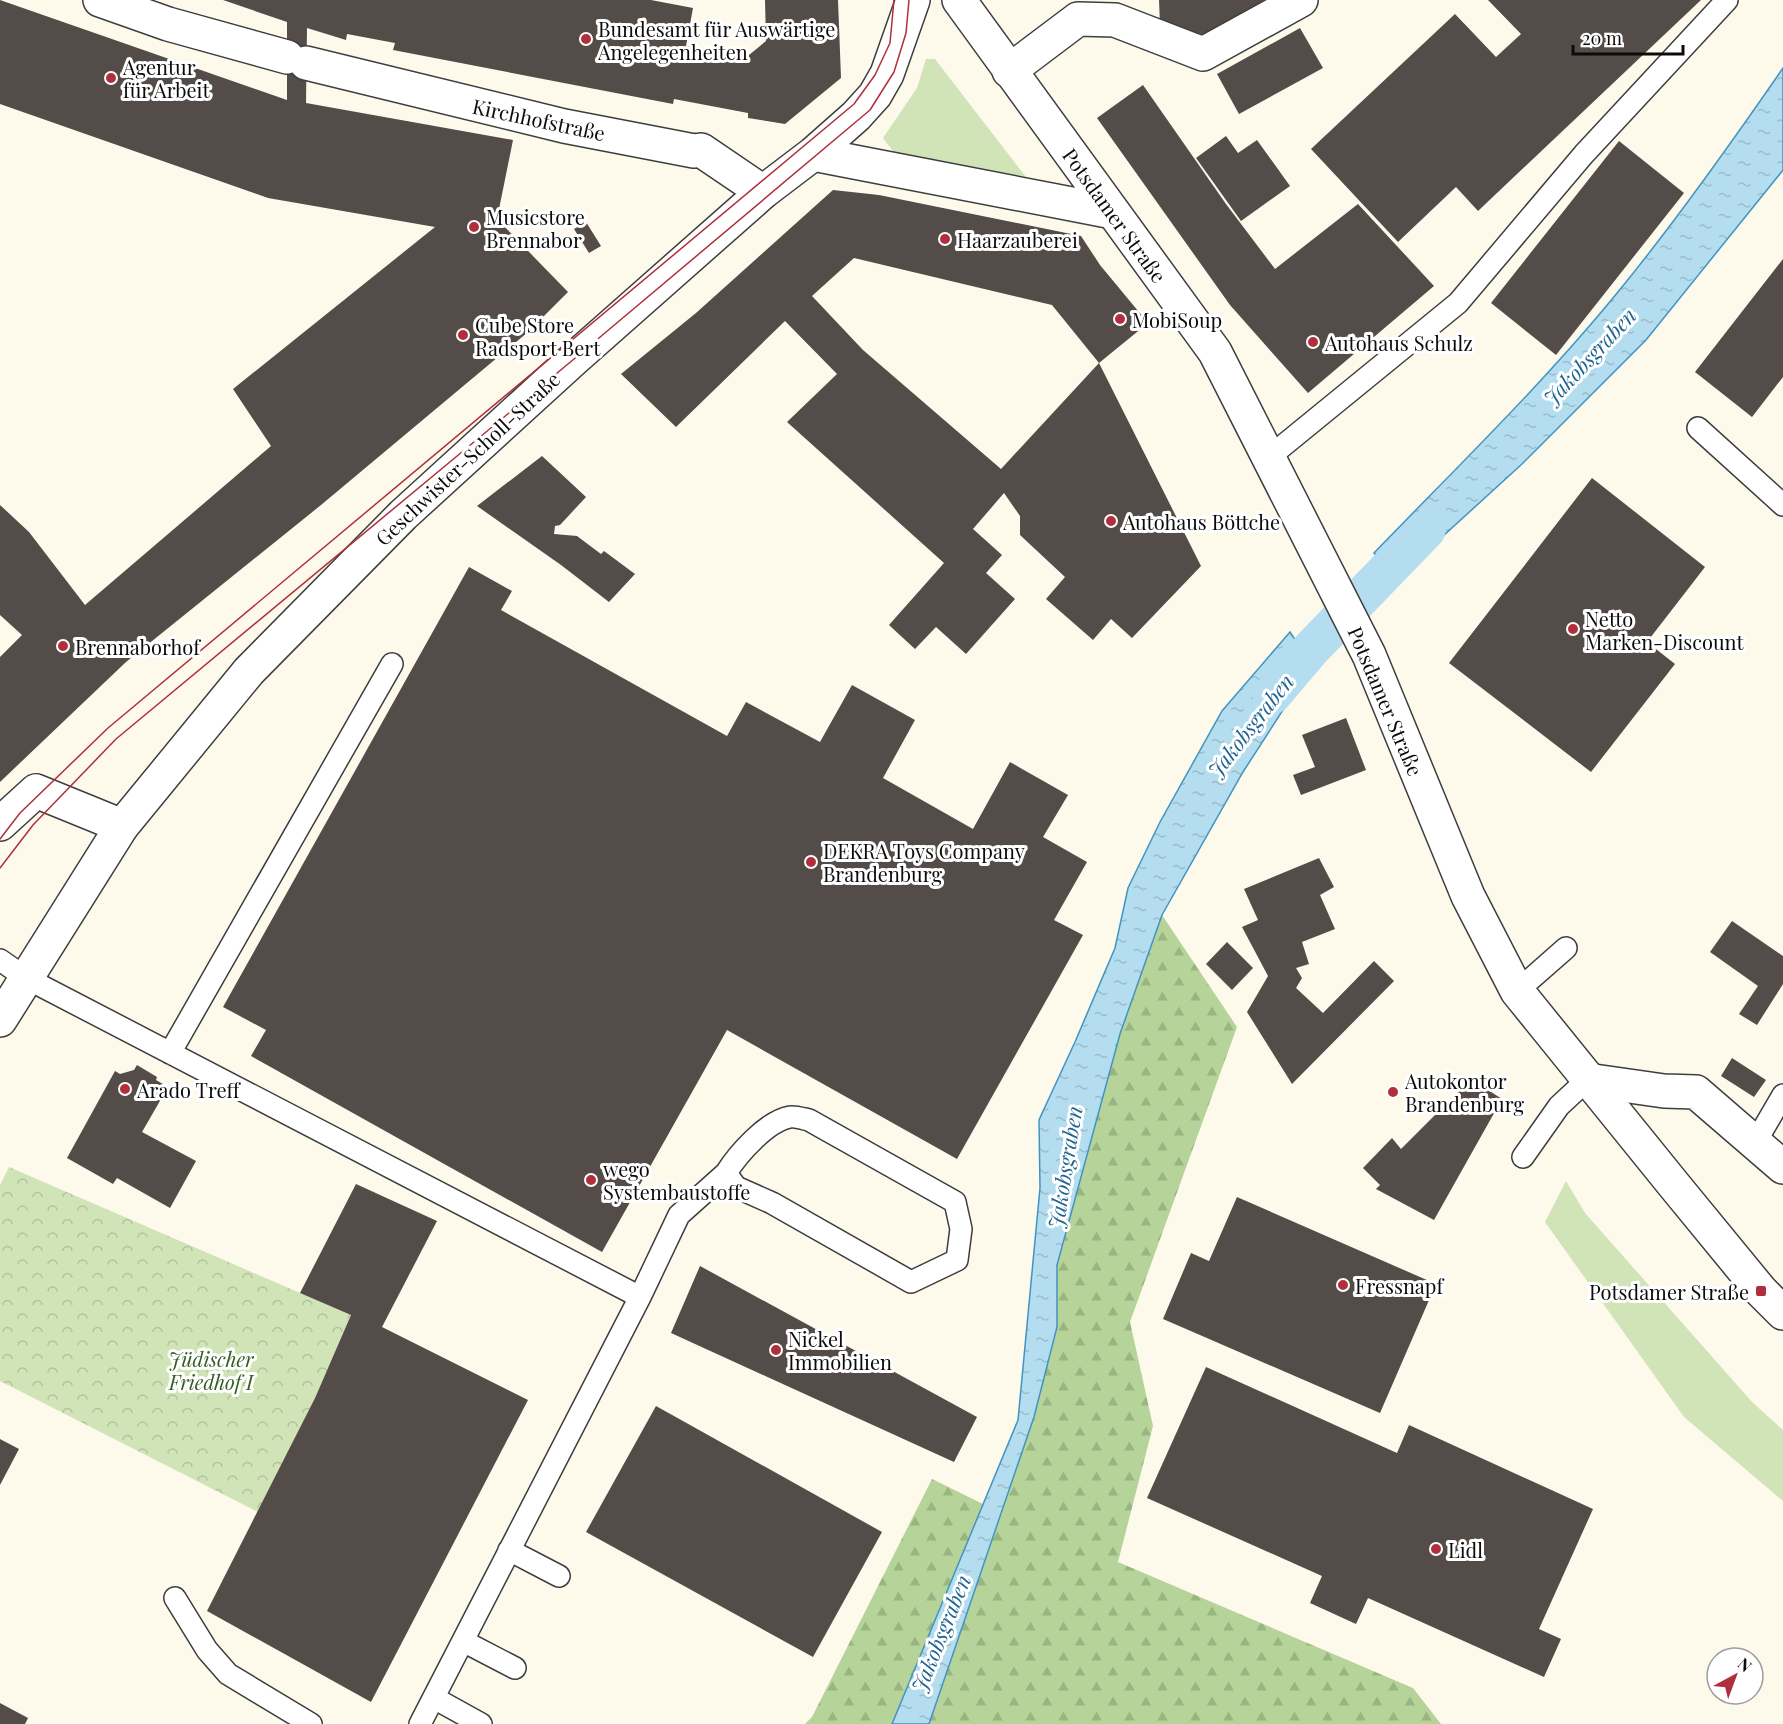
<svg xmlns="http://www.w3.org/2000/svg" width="1783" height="1724" viewBox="0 0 1783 1724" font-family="'Playfair Display',serif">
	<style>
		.grass { fill: #d1e4b8 }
		.forest { fill: url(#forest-firs) }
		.park { fill: url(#park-crowns) }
		.water { fill: url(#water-ripples); stroke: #4194c1; stroke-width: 1.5 }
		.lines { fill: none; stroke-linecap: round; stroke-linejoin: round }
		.canal { stroke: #b4ddf0; stroke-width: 39 }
		.building { fill: #534c49; fill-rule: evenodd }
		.service-casing { stroke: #3e3e3e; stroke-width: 24 }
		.minor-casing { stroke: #3e3e3e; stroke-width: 36 }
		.tertiary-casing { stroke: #3e3e3e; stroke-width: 36 }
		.service { stroke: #fff; stroke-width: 21 }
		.minor { stroke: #fff; stroke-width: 33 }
		.tertiary { stroke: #fff; stroke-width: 33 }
		.tram { stroke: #af303c; stroke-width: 1.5 }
		.poi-dot { fill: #af303c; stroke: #fff; stroke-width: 2 }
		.labels { text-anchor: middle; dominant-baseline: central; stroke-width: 6; stroke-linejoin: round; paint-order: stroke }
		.poi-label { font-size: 20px; fill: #0b0b0b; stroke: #fff; text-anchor: start }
		.street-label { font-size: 20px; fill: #0b0b0b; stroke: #fff }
		.park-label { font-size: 20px; font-style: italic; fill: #315d22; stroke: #fff }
		.water-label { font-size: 21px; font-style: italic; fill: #206592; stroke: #fff }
	</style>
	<defs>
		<pattern id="forest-firs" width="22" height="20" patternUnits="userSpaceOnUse" patternTransform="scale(1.5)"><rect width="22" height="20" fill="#b6d499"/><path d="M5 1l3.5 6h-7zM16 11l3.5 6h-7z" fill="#9bb582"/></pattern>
		<pattern id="park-crowns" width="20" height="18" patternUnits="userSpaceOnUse" patternTransform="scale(1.5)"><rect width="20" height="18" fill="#d1e4b8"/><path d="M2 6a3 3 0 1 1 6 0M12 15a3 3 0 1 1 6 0" fill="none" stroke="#b2c29d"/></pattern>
		<pattern id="water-ripples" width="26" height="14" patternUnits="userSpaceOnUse" patternTransform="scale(1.5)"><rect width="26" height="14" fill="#b4ddf0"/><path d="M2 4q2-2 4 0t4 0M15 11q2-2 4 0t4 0" fill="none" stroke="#99bccc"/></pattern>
	</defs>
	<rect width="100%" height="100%" fill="#fdf9eb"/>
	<path class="grass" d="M 926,59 L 935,59 L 1026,177 L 896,155 L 883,138 L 917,88 Z
		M 1566,1181 L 1585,1213 L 1753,1403 L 1783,1430 L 1783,1501 L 1684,1417 L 1545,1222 Z"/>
	<path class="forest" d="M 1162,915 L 1237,1027 L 1130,1322 L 1153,1426 L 1118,1562 L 1413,1688 L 1441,1724 L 929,1724 L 1034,1417 L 1057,1327 L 1057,1265 L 1120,1034 Z
		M 932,1479 L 983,1504 L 892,1724 L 805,1724 L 812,1717 Z"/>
	<path class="park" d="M 9,1167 L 351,1315 L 315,1398 L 258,1512 L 0,1381 L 0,1185 Z"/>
	<path class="water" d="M 1783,68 L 1783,170 L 1646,340 L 1522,464 L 1397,578 L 1374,553 C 1458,466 1546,381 1622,287 C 1679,217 1732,142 1783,68 Z
		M 1290,632 L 1312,665 L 1243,772 L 1162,915 L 1120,1034 L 1057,1265 L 1057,1327 L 1034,1417 L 929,1724 L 892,1724 L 1018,1420 L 1040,1188 L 1039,1120 L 1075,1042 L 1115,948 L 1128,888 L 1160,822 L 1222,711 Z"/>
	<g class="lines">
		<path class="canal" d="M 1272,695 L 1311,649 L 1426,530"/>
	</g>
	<path class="building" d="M 0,0 L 287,100 L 287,22 L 223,0 L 651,0 L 693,8 L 686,46 L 749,57 L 749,55 L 766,41 L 765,0 L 838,0 L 841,78 L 785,124 L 748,118 L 748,113 L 674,99 L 673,104 L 393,50 L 395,43 L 347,34 L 346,40 L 307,28 L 306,103 L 513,140 L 497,219 L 568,292 L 528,332 L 504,352 L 321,505 L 126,662 L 0,782 L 0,657 L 22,635 L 0,615 L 0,505 L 29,532 L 85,605 L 271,446 L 233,389 L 435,227 L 268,198 L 0,104 Z
		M 1159,0 L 1264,0 L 1210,36 L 1160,25 Z
		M 1488,0 L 1701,0 L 1478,211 L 1456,187 L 1398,242 L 1311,149 L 1455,14 L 1496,57 L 1521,34 Z
		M 1300,28 L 1323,68 L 1239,114 L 1217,74 Z
		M 1143,85 L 1226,204 L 1275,269 L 1358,204 L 1434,286 L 1308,393 L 1230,305 L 1097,118 Z
		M 1226,136 L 1238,153 L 1257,140 L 1290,186 L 1241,221 L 1196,158 Z
		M 1619,141 L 1684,193 L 1556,355 L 1491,303 Z
		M 833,190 L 879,195 L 1081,236 L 1100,265 L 1148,323 L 1099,363 L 1201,566 L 1132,638 L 1111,619 L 1093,640 L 1046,599 L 1065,577 L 1020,535 L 1020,516 L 1004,493 L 973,529 L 1002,555 L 986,573 L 1015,599 L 966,654 L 936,627 L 915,649 L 889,625 L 944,563 L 787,422 L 837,374 L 785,321 L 676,427 L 621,374 L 696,313 ZM 854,258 L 1052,305 L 1099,363 L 1001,469 L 863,350 L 812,296 Z
		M 586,222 L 601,246 L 589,253 L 574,229 Z
		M 1783,259 L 1783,377 L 1752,417 L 1695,372 Z
		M 542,456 L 586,497 L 560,525 L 555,526 L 554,534 L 577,536 L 601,554 L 604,551 L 635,574 L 609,602 L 561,565 L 477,506 Z
		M 1592,478 L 1705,567 L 1647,642 L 1675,664 L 1591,772 L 1449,663 Z
		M 469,567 L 512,591 L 501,610 L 727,736 L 746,702 L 820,742 L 852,685 L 915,720 L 883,778 L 973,829 L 1010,762 L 1068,795 L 1043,837 L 1087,862 L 1054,920 L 1083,935 L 957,1159 L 727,1030 L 602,1252 L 251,1056 L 266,1030 L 223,1007 Z
		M 1346,718 L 1366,770 L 1301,795 L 1293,775 L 1315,767 L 1302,735 Z
		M 1319,858 L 1334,887 L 1320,895 L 1335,929 L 1302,942 L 1309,964 L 1296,968 L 1302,978 L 1296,988 L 1323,1013 L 1374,961 L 1394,981 L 1292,1084 L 1247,1012 L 1268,976 L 1242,927 L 1258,920 L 1244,889 Z
		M 1732,921 L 1783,956 L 1783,984 L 1757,1025 L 1739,1014 L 1758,986 L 1710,952 Z
		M 1227,942 L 1253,968 L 1232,990 L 1206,964 Z
		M 1732,1058 L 1766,1080 L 1754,1097 L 1721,1076 Z
		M 137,1065 L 157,1077 L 156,1080 L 168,1087 L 142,1132 L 196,1161 L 170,1208 L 117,1178 L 113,1184 L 67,1158 L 115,1071 L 120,1074 L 134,1070 Z
		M 1471,1079 L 1502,1099 L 1434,1220 L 1376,1189 L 1380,1185 L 1363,1168 L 1392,1138 L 1401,1149 Z
		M 356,1184 L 437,1221 L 382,1327 L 528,1400 L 371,1702 L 207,1611 L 315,1398 L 351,1315 L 300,1293 Z
		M 1237,1197 L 1436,1284 L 1380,1413 L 1163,1319 L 1191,1253 L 1209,1261 Z
		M 700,1266 L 977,1417 L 954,1462 L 671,1333 Z
		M 1206,1367 L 1397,1453 L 1409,1425 L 1593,1509 L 1539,1629 L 1561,1639 L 1544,1677 L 1368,1598 L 1356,1624 L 1310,1603 L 1322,1576 L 1147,1498 Z
		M 656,1406 L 882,1532 L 813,1657 L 586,1532 Z
		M 0,1439 L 19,1449 L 0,1485 Z
		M 0,1703 L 28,1718 L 25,1724 L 0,1724 Z"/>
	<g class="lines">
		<g class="service-casing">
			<path id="service" d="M 1698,428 L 1783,505
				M 1268,458 L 1458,303 L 1584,154 L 1727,0
				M 0,960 L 26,978 L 640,1297
				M 1517,991 L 1566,948
				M 170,1053 L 392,664
				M 1755,1143 L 1783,1095
				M 1523,1157 L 1559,1106 L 1587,1080
				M 509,1550 L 559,1576
				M 175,1598 L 207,1650 L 228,1674 L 311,1724
				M 463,1641 L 515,1668
				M 434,1698 L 481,1724
				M 420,1724 L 640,1297 L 679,1215 L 726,1173 L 736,1187 L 772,1203 L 911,1282 L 957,1260 L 961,1229 L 955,1202 L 809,1120 C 804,1119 795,1116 790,1117 C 767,1121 738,1154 726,1173"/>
		</g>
		<g class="minor-casing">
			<path id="minor" d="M 100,0 L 168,24 L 287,57
				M 306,63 L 564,126 L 694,151 L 701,150 L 763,192
				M 1009,71 L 1078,19 L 1115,20 L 1203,54 L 1301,0
				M 0,824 L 36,791 L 122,826
				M 1587,1080 L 1664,1091 L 1696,1092 L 1783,1167"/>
		</g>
		<g class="tertiary-casing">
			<path id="tertiary" d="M 959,0 L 1215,352 L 1369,655 L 1468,896 L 1517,991 L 1674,1185 L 1761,1291 L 1783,1313
				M 813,154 L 1113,212
				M 0,1020 L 122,826 L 249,671 L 403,515 L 574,359 L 763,192 L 813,154 L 856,116 L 875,95 L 887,74 L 913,0"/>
		</g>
		<use href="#service" class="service"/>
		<use href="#minor" class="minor"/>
		<use href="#tertiary" class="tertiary"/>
		<path class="tram" d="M 0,839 L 20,813 L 108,728 L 854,104 L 875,75 L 890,43 L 894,0
			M 0,868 L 33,825 L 116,739 L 574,359 L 870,110 L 894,72 L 906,33 L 909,0"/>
	</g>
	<g class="poi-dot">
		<circle cx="586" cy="39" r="6"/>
		<circle cx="111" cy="78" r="6"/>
		<circle cx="474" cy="227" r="6"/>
		<circle cx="945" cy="239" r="6"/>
		<circle cx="1120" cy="319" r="6"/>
		<circle cx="463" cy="335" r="6"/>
		<circle cx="1313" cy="342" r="6"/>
		<circle cx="1111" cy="521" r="6"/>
		<circle cx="1573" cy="629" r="6"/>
		<circle cx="63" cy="646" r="6"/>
		<circle cx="811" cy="862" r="6"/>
		<circle cx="125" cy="1089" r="6"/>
		<circle cx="1393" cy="1092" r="6"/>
		<circle cx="591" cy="1180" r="6"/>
		<circle cx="1343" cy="1285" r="6"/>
		<rect x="1755" y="1285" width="12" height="12" rx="3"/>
		<circle cx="776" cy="1350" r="6"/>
		<circle cx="1436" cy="1549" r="6"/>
	</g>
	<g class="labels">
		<g class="poi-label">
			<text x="598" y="28">Bundesamt für Auswärtige<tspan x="598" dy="23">Angelegenheiten</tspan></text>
			<text x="123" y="66">Agentur<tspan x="123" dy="23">für Arbeit</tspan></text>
			<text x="486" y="216">Musicstore<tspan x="486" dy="23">Brennabor</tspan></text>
			<text x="957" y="239">Haarzauberei</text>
			<text x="1132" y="319">MobiSoup</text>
			<text x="475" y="324">Cube Store<tspan x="475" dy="23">Radsport Bert</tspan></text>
			<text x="1325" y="342">Autohaus Schulz</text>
			<text x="1123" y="521">Autohaus Böttche</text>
			<text x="1585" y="618">Netto<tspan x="1585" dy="23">Marken-Discount</tspan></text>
			<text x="75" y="646">Brennaborhof</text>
			<text x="823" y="850">DEKRA Toys Company<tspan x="823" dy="23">Brandenburg</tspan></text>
			<text x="1405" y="1080">Autokontor<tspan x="1405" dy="23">Brandenburg</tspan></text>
			<text x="137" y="1089">Arado Treff</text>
			<text x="603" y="1168">wego<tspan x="603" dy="23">Systembaustoffe</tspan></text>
			<text x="1355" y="1285">Fressnapf</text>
			<text x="1749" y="1291" text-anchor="end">Potsdamer Straße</text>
			<text x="788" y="1338">Nickel<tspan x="788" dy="23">Immobilien</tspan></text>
			<text x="1448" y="1549">Lidl</text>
		</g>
		<g class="street-label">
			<text transform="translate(539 119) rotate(12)">Kirchhofstraße</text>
			<text transform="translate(1115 215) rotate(54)">Potsdamer Straße</text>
			<text transform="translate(467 458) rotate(-43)">Geschwister-Scholl-Straße</text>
			<text transform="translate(1386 701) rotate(67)">Potsdamer Straße</text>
		</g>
		<g class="park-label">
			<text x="211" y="1358">Jüdischer<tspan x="211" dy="23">Friedhof I</tspan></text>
		</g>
		<g class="water-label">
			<text transform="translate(1589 356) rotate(-47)">Jakobsgraben</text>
			<text transform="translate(1250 725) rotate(-52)">Jakobsgraben</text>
			<text transform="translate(1064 1167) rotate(-81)">Jakobsgraben</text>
			<text transform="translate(940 1633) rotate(-68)">Jakobsgraben</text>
		</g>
	</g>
	<g transform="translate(1735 1676) rotate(41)"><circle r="28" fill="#ffffff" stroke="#9d9d9d" stroke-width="1.5"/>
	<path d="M0-4.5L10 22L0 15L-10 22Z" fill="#af303c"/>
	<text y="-9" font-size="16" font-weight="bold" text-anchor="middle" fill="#0b0b0b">N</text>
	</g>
	<path d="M1573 45v9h110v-9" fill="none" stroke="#0b0b0b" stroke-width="3"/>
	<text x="1582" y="45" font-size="18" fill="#0b0b0b" stroke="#ffffff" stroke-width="4.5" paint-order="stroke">20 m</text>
</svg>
